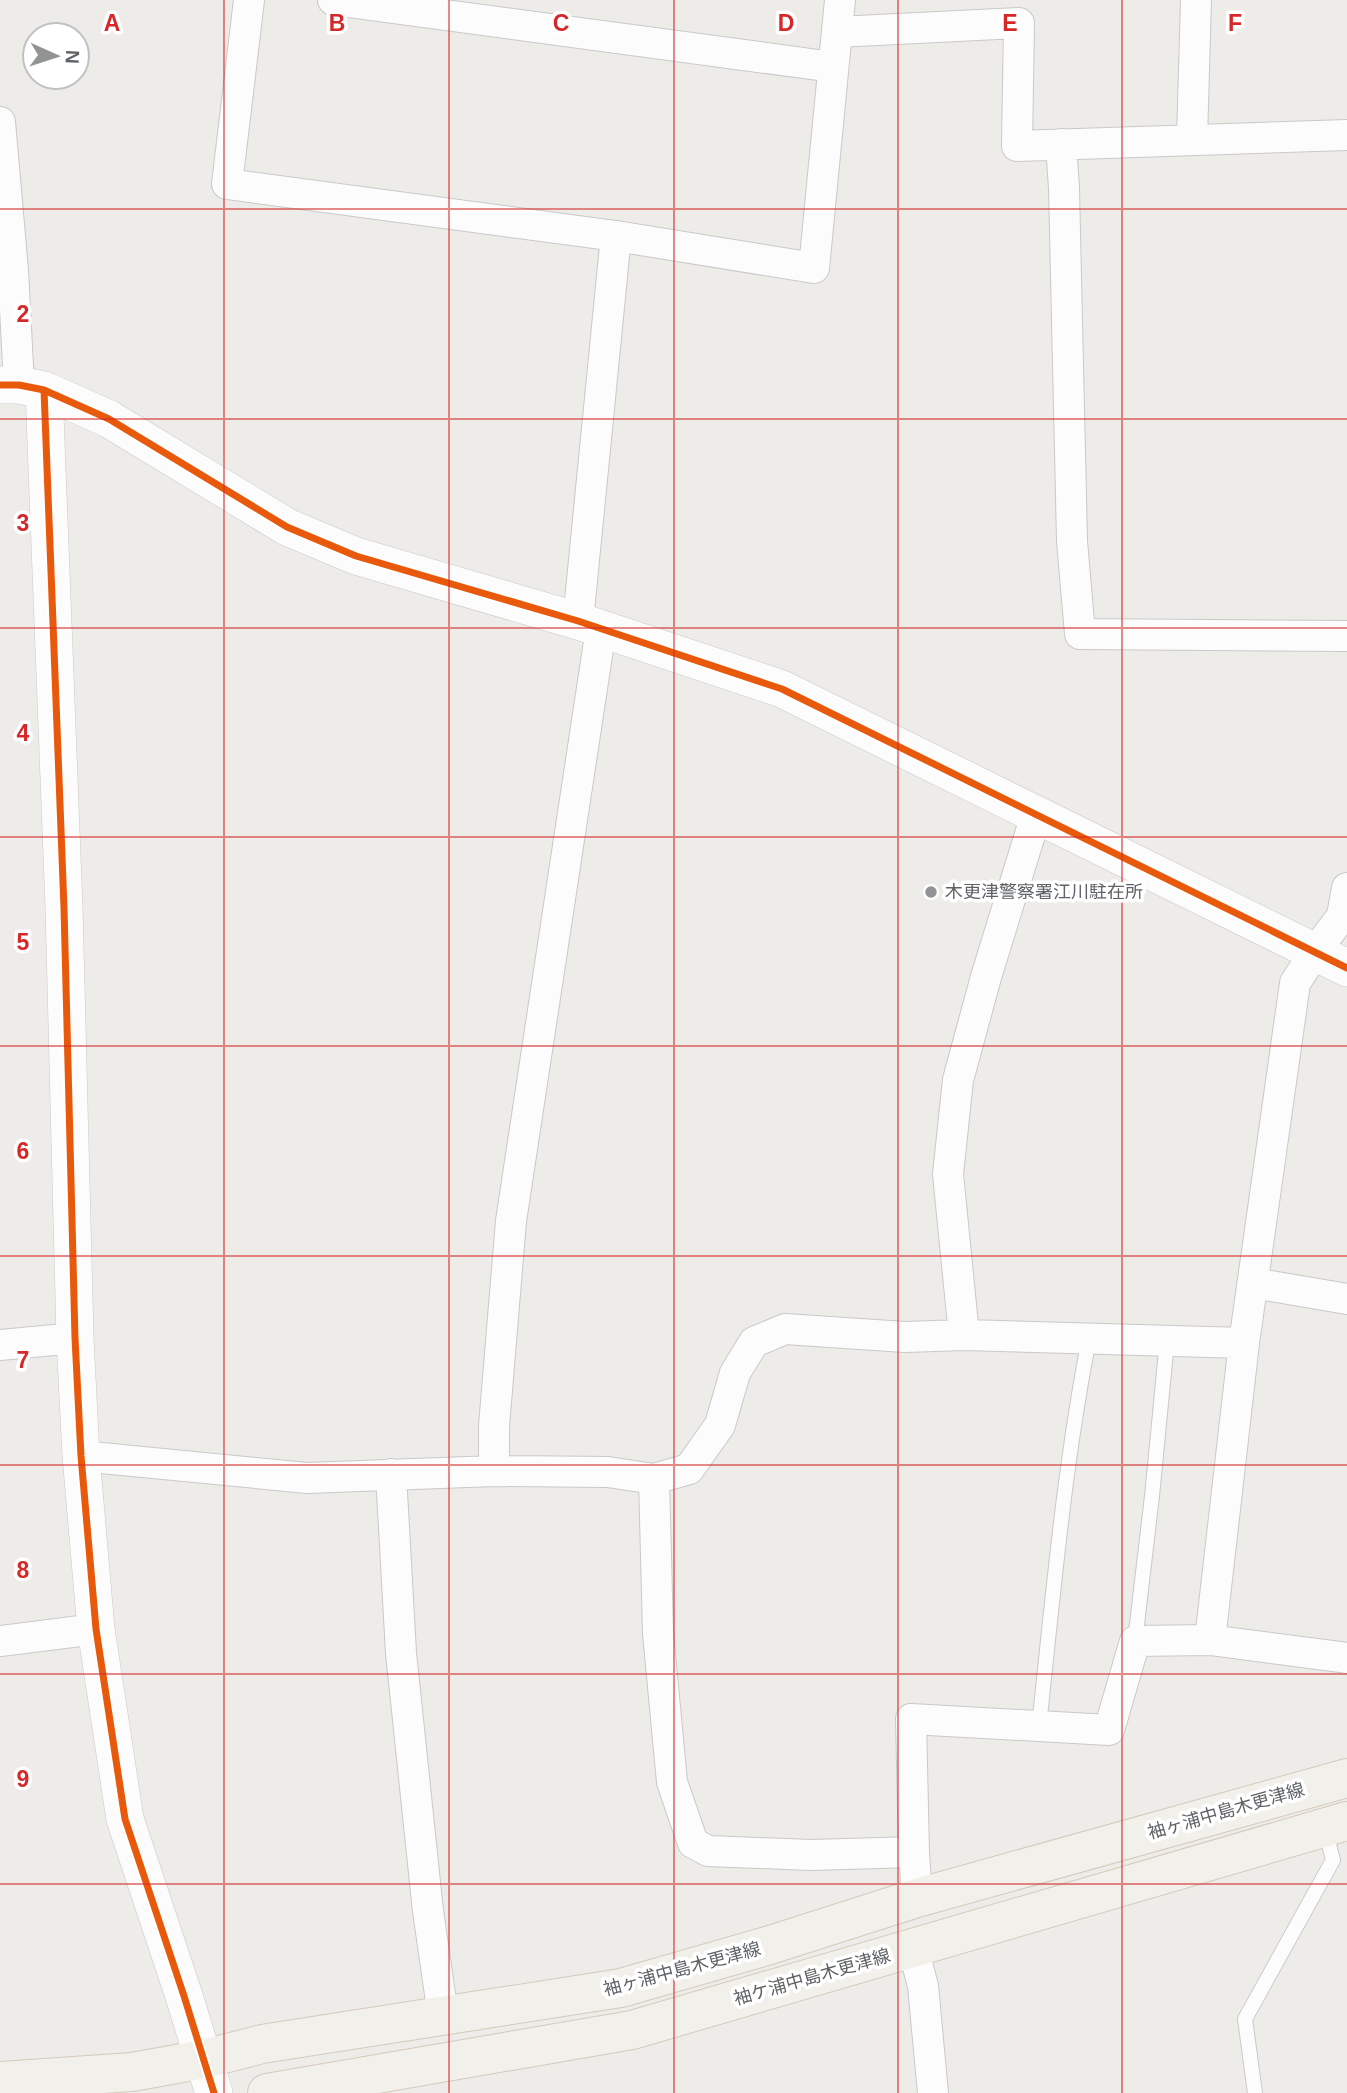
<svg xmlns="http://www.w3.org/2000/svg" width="1347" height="2093" viewBox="0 0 1347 2093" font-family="Arial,'Noto Sans JP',sans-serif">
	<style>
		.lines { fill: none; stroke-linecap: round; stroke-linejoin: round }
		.service-casing { stroke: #c9c9c9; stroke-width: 16 }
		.minor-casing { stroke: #c9c9c9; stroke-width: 32 }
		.tertiary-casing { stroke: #c9c9c9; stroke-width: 38 }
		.primary-casing { stroke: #d3caba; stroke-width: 40 }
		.service { stroke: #fcfcfc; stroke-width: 14 }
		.minor { stroke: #fcfcfc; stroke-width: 30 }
		.tertiary { stroke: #fcfcfc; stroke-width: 37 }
		.primary { stroke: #f2f0ea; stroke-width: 38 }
		.cycleway-casing { stroke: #fff; stroke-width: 11 }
		.cycleway { stroke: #e8590c; stroke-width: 7 }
		.grid { fill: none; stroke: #d62828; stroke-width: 2; stroke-opacity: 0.55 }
		.poi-dot { fill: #919394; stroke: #fff; stroke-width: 2.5 }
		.labels { text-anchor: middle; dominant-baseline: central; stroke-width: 7; stroke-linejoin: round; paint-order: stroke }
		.poi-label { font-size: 18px; fill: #5f6366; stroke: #fff; text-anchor: start }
		.street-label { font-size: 18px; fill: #5f6366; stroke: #fff }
		.grid-label { font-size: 23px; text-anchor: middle; font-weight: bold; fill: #d62828; stroke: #fff; stroke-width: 7; stroke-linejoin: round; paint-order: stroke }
	</style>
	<rect width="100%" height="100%" fill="#eeece9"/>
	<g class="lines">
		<g class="service-casing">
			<path id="service" d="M 1135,1641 L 1152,1496 L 1167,1341
				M 1039,1726 C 1053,1596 1064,1467 1089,1339
				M 1255,2093 L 1245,2019 L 1333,1860 L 1325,1829"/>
		</g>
		<g class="minor-casing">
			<path id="minor" d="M 249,0 L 227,184 L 616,236 L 814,268 L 840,0
				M 333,0 L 833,67
				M 837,32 L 1019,23 L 1017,146 L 1347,135
				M 0,122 L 13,270 L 19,385
				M 1192,140 L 1196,0
				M 1061,144 L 1064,188 L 1072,541 L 1080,634 L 1347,636
				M 578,621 L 616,236
				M 1253,1283 L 1347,1299
				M 964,1335 L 948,1174 L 958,1080 L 986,977 L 1036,815
				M 0,1345 L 75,1338
				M 81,1456 L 307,1478 L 494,1471 L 608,1472 L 654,1479 L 658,1633 L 672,1782 L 693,1843 L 708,1851 L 811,1855 L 914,1852
				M 494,1471 L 494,1426 L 511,1221 L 601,629
				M 391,1474 L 401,1653 L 428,1911 L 443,2015
				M 654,1479 L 689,1469 L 720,1425 L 735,1373 L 754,1342 L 785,1329 L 905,1337 L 964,1335 L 1244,1343
				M 1210,1640 L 1244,1343 L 1295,983 L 1315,952 L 1342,916 L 1347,888
				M 0,1641 L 96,1629
				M 917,1898 L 914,1852 L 911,1719 L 1109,1730 L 1135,1641 L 1210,1640 L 1347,1658
				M 913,1948 L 923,1986 L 933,2093"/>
		</g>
		<g class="tertiary-casing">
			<path id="tertiary" d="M 0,385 L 19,385 L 44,390 L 109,419 L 287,527 L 356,556 L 578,621 L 782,689 L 1347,968
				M 44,390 L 64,908 L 75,1338 L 81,1456 L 96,1629 L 125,1819 L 184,1996 L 214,2093"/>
		</g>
		<g class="primary-casing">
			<path id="primary" d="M 0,2081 L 132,2072 L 204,2059 L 262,2044 L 621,1988 L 770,1945 L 917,1898 L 1347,1778
				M 267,2093 L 632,2030 L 1347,1821"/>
		</g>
		<use href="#service" class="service"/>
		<use href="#minor" class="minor"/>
		<use href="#tertiary" class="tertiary"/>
		<use href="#primary" class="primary"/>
		<g class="cycleway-casing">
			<path id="cycleway" d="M 0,385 L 19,385 L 44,390 L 109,419 L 287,527 L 356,556 L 578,621 L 782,689 L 1347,968
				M 44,390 L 64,908 L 75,1338 L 81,1456 L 96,1629 L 125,1819 L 184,1996 L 214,2093"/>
		</g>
		<use href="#cycleway" class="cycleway"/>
	</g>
	<path class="grid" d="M 224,0 L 224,2093M 449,0 L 449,2093M 674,0 L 674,2093M 898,0 L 898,2093M 1122,0 L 1122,2093M 0,209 L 1347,209M 0,419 L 1347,419M 0,628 L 1347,628M 0,837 L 1347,837M 0,1046 L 1347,1046M 0,1256 L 1347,1256M 0,1465 L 1347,1465M 0,1674 L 1347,1674M 0,1884 L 1347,1884"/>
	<circle class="poi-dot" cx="931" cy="892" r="7"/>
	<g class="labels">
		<g class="poi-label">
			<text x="945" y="892">木更津警察署江川駐在所</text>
		</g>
		<g class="street-label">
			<text transform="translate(1226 1811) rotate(-16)">袖ヶ浦中島木更津線</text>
			<text transform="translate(682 1969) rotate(-15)">袖ヶ浦中島木更津線</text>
			<text transform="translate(812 1977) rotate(-16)">袖ケ浦中島木更津線</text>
		</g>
	</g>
	<g class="grid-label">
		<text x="112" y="31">A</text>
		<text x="337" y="31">B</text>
		<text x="561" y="31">C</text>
		<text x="786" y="31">D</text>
		<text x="1010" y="31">E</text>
		<text x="1235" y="31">F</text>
		<text x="23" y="322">2</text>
		<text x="23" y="531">3</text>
		<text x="23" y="741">4</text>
		<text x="23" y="950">5</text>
		<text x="23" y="1159">6</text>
		<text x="23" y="1368">7</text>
		<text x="23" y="1578">8</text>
		<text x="23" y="1787">9</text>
	</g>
	<g transform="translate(56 56) rotate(93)"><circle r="33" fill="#ffffff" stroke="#bfc1c2" stroke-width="2"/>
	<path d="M0-5L12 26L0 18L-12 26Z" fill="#919394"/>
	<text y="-10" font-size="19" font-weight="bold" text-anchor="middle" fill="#5f6366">N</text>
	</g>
</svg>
